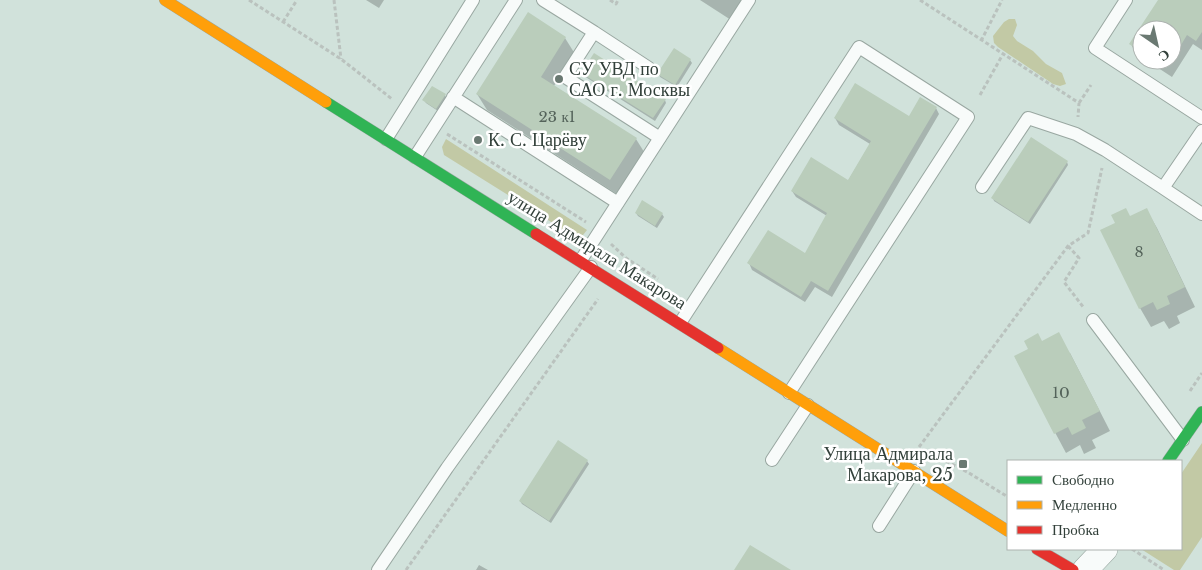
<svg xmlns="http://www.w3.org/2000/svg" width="1202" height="570" viewBox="0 0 1202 570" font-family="'Libre Baskerville',serif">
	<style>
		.green { fill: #c2c9a5 }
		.shadow { fill: #0003 }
		.building { fill: #bacdbb }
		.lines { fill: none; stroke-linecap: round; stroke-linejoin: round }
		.lane-casing { stroke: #99a7a1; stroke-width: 14 }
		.street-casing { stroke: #99a7a1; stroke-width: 26 }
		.fast-casing { stroke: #99a7a1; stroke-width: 12 }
		.slow-casing { stroke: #99a7a1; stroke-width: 12 }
		.jam-casing { stroke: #99a7a1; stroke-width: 12 }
		.path { stroke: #bac2be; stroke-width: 3; stroke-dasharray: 4 2.5; stroke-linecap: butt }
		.lane { stroke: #f8fbfa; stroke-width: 12 }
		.street { stroke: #f8fbfa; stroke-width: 25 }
		.fast { stroke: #30b455; stroke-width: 11 }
		.slow { stroke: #ff9f0a; stroke-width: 11 }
		.jam { stroke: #e5322d; stroke-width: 11 }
		.poi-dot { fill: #6a7972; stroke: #fff; stroke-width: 2 }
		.labels { text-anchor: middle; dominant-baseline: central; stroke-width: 5; stroke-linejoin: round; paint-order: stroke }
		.number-label { font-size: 15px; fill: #54635a }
		.poi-label { font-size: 18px; fill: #32403a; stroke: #fff; text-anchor: start }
		.street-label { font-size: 18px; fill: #32403a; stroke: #fff }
	</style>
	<rect width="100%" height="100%" fill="#d1e2db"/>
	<path class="green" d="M 1009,19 L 1015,19 L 1017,25 L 1013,36 L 1017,41 L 1033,51 L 1046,64 L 1062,73 L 1066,84 L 1060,86 L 1053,84 L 998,47 L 994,43 L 993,36 L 1004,22 Z
		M 446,139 L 587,230 L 583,235 L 575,237 L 444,155 L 442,147 Z
		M 1202,443 L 1202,537 L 1180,570 L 1174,570 L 1141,549 L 1181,549 L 1181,474 Z"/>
	<path class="shadow" d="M 366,0 L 384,0 L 379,8 Z
		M 700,0 L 744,0 L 731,20 Z
		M 1159,0 L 1202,0 L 1202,50 L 1193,44 L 1172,77 L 1146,60 L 1172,60 L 1172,30 L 1142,30 L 1142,58 L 1136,54 L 1131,44 Z
		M 565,38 L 575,54 L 554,86 L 636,139 L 646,155 L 620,196 L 487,110 L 477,94 Z
		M 690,60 L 692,63 L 677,87 L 660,77 L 659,74 Z
		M 583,73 L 665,100 L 666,103 L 655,121 L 584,76 Z
		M 445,95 L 446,98 L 438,111 L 426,103 L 424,100 Z
		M 936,108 L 939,114 L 832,297 L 815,287 L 805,302 L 752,270 L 749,263 L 806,255 L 827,216 L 796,197 L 792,191 L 848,181 L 870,144 L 839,125 L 835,118 L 909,117 Z
		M 1067,162 L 1068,165 L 1030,224 L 994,201 L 993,198 Z
		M 1146,209 L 1157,228 L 1195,307 L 1177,316 L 1180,323 L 1169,329 L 1164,321 L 1151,327 L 1140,308 L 1130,217 Z
		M 636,213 L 662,214 L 664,217 L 657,228 L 638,216 Z
		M 1042,343 L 1070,353 L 1110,431 L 1092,440 L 1096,448 L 1084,454 L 1080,445 L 1066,453 L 1015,357 Z
		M 587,461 L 589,464 L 551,523 L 522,504 L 520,501 Z
		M 479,565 L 488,570 L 476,570 Z"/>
	<path class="building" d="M 1158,0 L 1202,0 L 1202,32 L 1196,41 L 1187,35 L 1172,60 L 1172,30 L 1142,30 L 1142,52 L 1129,44 Z
		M 528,12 L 566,37 L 541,77 L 637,138 L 610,180 L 476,94 Z
		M 674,48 L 691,59 L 675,85 L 657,74 Z
		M 594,53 L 666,99 L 653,118 L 581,73 Z
		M 1154,60 L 1172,60 L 1166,68 Z
		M 855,83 L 909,116 L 920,97 L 937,107 L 828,291 L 811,281 L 801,297 L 747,263 L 768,230 L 805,253 L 827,213 L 791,191 L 811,157 L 848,180 L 871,141 L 834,118 Z
		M 432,86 L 446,94 L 436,109 L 422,100 Z
		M 1031,137 L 1068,161 L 1028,222 L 991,198 Z
		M 642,200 L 663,213 L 655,226 L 635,213 Z
		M 1126,208 L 1130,216 L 1147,208 L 1185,287 L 1167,296 L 1170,304 L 1157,310 L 1153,302 L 1139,309 L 1100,230 L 1115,223 L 1111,215 Z
		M 1059,332 L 1100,411 L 1082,420 L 1086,428 L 1072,435 L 1068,427 L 1054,434 L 1014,356 L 1028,349 L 1024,341 L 1038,333 L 1042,341 Z
		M 558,440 L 588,460 L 549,521 L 519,501 Z
		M 750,545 L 791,570 L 734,570 Z"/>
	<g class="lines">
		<g class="lane-casing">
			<path id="lane" d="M 543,0 L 594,32 L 565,77 L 660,138
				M 1126,0 L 1095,48 L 1202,118
				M 594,32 L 649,68
				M 453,97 L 618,203
				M 1202,131 L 1163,188 L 1202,214
				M 386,139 L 473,0
				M 415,157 L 516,0
				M 982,187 L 1028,118 L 1076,134 L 1105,150 L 1163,188
				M 581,260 L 749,0
				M 1093,320 L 1183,440
				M 680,323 L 859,47 L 968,117 L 789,393
				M 772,460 L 808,405
				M 879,526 L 914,471
				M 378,570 L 447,468 L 591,267"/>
		</g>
		<g class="street-casing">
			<path id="street" d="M 1085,570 L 1105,549"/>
		</g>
		<g class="fast-casing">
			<path id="fast" d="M 326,102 L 536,234
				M 1168,461 L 1202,412"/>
		</g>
		<g class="slow-casing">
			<path id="slow" d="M 165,0 L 326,102
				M 718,348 L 1008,531"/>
		</g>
		<g class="jam-casing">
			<path id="jam" d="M 536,234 L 718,348
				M 1037,549 L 1073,570"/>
		</g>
		<path class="path" d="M 249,0 L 341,59 L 392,99
			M 334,0 L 341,59
			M 610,0 L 616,4 L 618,0
			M 920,0 L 1079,103 L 1078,117
			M 283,22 L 297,0
			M 981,41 L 1002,0
			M 980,95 L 1003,54
			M 1079,103 L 1091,85
			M 447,134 L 586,222
			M 611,244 L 626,258 L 658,279
			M 1068,246 L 1079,258 L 1064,282 L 1084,308
			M 1190,391 L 1202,373
			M 919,447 L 1068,246 L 1088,233 L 1102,168
			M 946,461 L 969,473 L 1008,497
			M 1132,549 L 1164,570
			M 406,570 L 598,299"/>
		<use href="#lane" class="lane"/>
		<use href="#street" class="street"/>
		<use href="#fast" class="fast"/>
		<use href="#slow" class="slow"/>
		<use href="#jam" class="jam"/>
	</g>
	<g class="poi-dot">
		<circle cx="559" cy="79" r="5"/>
		<circle cx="478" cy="140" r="5"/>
		<rect x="958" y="459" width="10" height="10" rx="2.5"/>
	</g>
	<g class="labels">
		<g class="number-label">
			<text x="557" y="116">23 к1</text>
			<text x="1139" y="251">8</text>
			<text x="1061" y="392">10</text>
		</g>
		<g class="poi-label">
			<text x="569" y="69">СУ УВД по<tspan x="569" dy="21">САО г. Москвы</tspan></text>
			<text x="488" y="140">К. С. Царёву</text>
			<text x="953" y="454" text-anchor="end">Улица Адмирала<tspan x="953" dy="21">Макарова, 25</tspan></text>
		</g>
		<g class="street-label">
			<text transform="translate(597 250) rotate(32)">улица Адмирала Макарова</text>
		</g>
	</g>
	<rect x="1007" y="460" width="175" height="90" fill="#ffffff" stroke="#adb3b0"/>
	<rect x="1017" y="476" width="25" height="8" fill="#30b455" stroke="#adb3b0"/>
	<text x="1052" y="485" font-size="15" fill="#32403a">Свободно</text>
	<rect x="1017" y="501" width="25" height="8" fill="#ff9f0a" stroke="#adb3b0"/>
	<text x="1052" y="510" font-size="15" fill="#32403a">Медленно</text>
	<rect x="1017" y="526" width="25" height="8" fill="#e5322d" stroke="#adb3b0"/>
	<text x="1052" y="535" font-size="15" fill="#32403a">Пробка</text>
	<g transform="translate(1157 45) rotate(146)"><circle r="24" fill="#ffffff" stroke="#adb3b0"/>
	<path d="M0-4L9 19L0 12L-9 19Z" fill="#6a7972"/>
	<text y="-8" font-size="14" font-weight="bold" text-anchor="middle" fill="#32403a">С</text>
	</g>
</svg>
